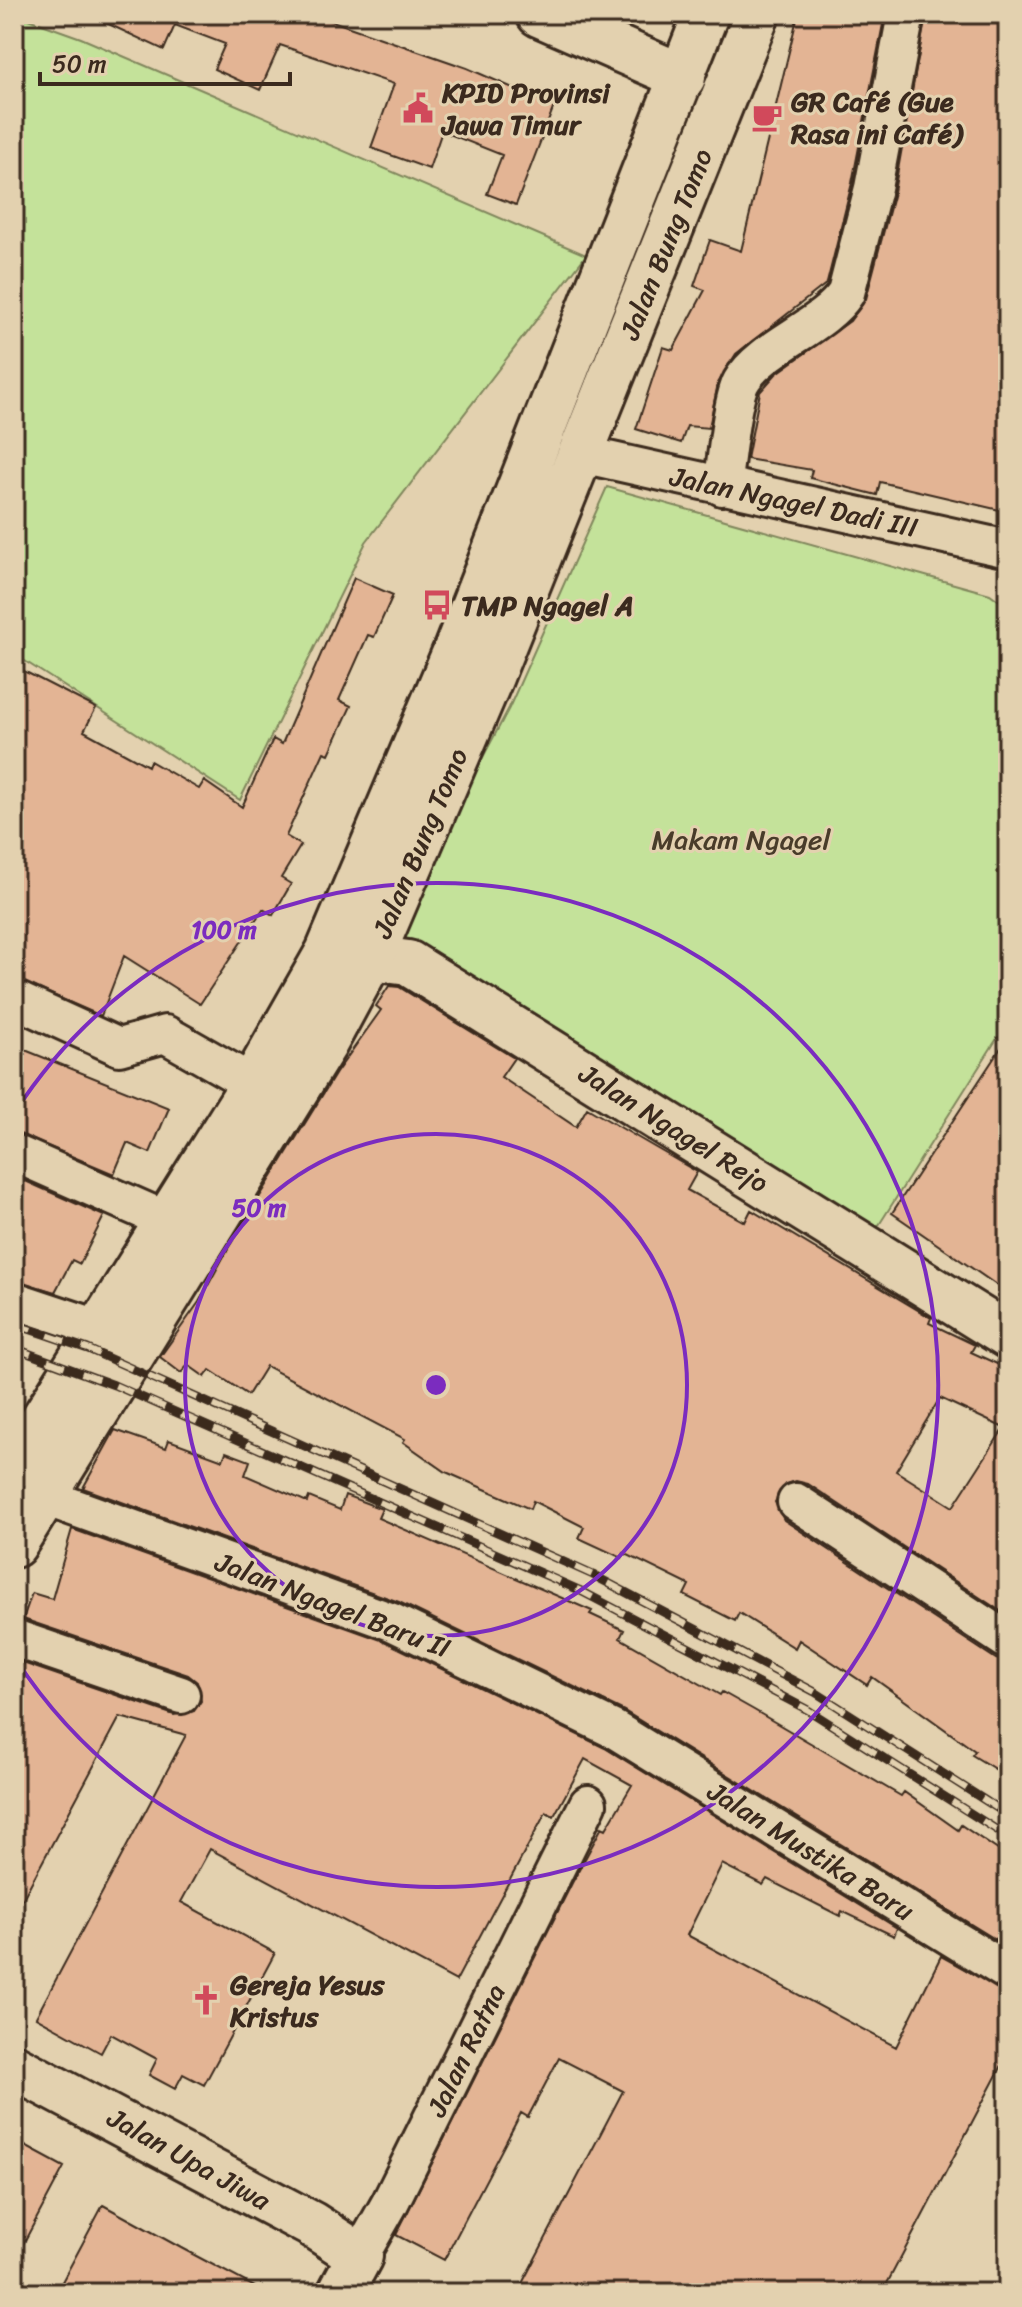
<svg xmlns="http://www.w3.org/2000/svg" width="1022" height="2307" viewBox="0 0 1022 2307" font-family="Sriracha,sans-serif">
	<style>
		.green { fill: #c4e29a; stroke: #80865c; stroke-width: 2 }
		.building { fill: #e3b494; stroke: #3b2a1e; stroke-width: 2; fill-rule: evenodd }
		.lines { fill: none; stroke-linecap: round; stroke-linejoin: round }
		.minor-casing { stroke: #3b2a1e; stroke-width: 42 }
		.tertiary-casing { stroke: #3b2a1e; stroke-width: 50 }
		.primary-casing { stroke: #3b2a1e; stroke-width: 50 }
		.trunk-casing { stroke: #3b2a1e; stroke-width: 50 }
		.minor { stroke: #e3d1af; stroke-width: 36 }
		.tertiary { stroke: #e3d1af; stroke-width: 44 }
		.primary { stroke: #e3d1af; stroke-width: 44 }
		.trunk { stroke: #e3d1af; stroke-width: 44 }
		.rail-casing { stroke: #3b2a1e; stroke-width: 9 }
		.rail { stroke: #e3d1af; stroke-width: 6; stroke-dasharray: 18; stroke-linecap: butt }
		.ring { fill: none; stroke: #7b2cbf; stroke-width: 4 }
		.labels { text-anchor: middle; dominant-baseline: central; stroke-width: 6; stroke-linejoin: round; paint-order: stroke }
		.poi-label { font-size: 28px; font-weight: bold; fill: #3b2a1e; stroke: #e3d1af; text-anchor: start }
		.street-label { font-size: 28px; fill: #3b2a1e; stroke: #e3d1af }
		.park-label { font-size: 28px; fill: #493c2a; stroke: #e3d1af }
		.centre { fill: #7b2cbf; stroke: #e3d1af; stroke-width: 4 }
		.ring-label { font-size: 24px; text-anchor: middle; font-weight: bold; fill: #7b2cbf; stroke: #e3d1af; stroke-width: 6; stroke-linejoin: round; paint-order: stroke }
	</style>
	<rect width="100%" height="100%" fill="#e3d1af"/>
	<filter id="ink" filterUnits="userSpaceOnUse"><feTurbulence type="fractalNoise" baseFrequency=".0125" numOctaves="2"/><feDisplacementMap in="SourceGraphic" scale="16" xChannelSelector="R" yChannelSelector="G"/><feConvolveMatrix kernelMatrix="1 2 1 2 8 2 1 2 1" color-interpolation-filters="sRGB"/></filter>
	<g filter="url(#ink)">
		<path class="green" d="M 14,14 L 81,38 L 586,255 L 366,542 L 240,800 L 14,654 Z
			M 607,487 L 990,594 L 1008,607 L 1008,1042 L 998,1037 L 872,1236 L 389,935 L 509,708 Z"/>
		<path class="building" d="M 87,14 L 312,14 L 467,68 L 554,106 L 516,205 L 487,194 L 502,155 L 442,131 L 429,169 L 371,148 L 394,84 L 280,45 L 260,90 L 214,69 L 225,44 L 175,25 L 164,50 Z
			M 798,14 L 885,14 L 852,183 L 827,283 L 736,354 L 718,383 L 709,428 L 687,426 L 681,443 L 636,429 L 663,347 L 673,350 L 705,290 L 694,286 L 710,240 L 741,251 Z
			M 926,14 L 1008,14 L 1008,512 L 880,482 L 877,495 L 810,478 L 812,470 L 747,459 L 760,392 L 776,374 L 850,321 L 866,299 L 894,192 Z
			M 354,578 L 393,595 L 374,637 L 368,635 L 339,700 L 351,706 L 329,754 L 324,752 L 286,836 L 301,845 L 281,878 L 291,884 L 273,915 L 263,909 L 200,1004 L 124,956 L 101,1016 L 14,978 L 14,666 L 96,708 L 84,731 L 148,766 L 150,761 L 199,789 L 204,781 L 242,807 L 273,739 L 282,744 Z
			M 389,986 L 399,987 L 514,1058 L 501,1077 L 576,1127 L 587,1108 L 697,1172 L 687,1190 L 745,1222 L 751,1210 L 931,1318 L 929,1323 L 975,1345 L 971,1352 L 1008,1369 L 1008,1616 L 808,1484 L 796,1481 L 786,1484 L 775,1502 L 784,1520 L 996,1659 L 1008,1662 L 1008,1777 L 972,1755 L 975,1751 L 872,1677 L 867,1685 L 799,1640 L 795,1648 L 739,1613 L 735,1621 L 684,1595 L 689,1585 L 624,1553 L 622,1558 L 579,1538 L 584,1527 L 533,1501 L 530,1509 L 446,1472 L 403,1442 L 405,1439 L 266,1366 L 248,1395 L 210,1370 L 205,1377 L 188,1365 L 181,1373 L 160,1357 L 199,1302 L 230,1245 L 336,1073 L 381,1010 L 376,1006 ZM 940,1398 L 1004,1428 L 953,1507 L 896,1471 Z
			M 1008,1037 L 1008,1293 L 892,1213 Z
			M 20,1048 L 169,1108 L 150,1153 L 127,1143 L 114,1174 L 14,1132 L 14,1063 Z
			M 14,1176 L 104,1216 L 80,1264 L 72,1260 L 55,1292 L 14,1280 Z
			M 115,1430 L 166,1448 L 169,1440 L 223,1460 L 226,1452 L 250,1461 L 245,1475 L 307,1502 L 309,1497 L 340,1510 L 345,1495 L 382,1509 L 378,1518 L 592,1611 L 590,1614 L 624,1630 L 620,1638 L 720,1695 L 722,1692 L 754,1710 L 901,1796 L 904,1792 L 958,1830 L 961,1825 L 1008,1857 L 1008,1947 L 624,1711 L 399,1602 L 83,1488 Z
			M 72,1529 L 384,1641 L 605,1748 L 897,1928 L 894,1936 L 842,1911 L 840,1916 L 767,1879 L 763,1885 L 722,1864 L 687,1935 L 896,2047 L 941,1956 L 1008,1993 L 1008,2054 L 882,2293 L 517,2293 L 623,2091 L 559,2058 L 528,2117 L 521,2113 L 444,2260 L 396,2235 L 572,1883 L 602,1827 L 606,1829 L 632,1785 L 585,1759 L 554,1816 L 546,1812 L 456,1981 L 210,1849 L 181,1902 L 275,1953 L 204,2085 L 183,2074 L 175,2089 L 149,2075 L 157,2059 L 111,2034 L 101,2053 L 36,2017 L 186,1735 L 120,1717 L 14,1915 L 14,1660 L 174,1715 L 194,1711 L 201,1701 L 197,1682 L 188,1675 L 23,1619 L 32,1593 L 52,1599 Z
			M 14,2140 L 64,2167 L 14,2261 Z
			M 103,2205 L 183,2249 L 266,2293 L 56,2293 Z"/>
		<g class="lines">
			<g class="minor-casing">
				<path id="minor" d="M 581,454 L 1008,549
					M 722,487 C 726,463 731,401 741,382 C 761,347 824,327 846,293 L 873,188 L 906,14
					M 14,999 L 119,1047 L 165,1034 L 253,1084
					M 14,1153 L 168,1221
					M 14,1300 L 101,1329
					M 45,1497 L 392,1622 L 615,1730 L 1008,1972
					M 796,1502 L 1008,1641
					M 14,1638 L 181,1695
					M 360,2256 L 390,2203 L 588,1804"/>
			</g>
			<g class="tertiary-casing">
				<path id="tertiary" d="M 539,14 L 683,77
					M 371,958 L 408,963 L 1008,1336"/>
			</g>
			<g class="primary-casing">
				<path id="primary" d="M 14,1466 L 253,1084 L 328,952 L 455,652 L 706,14
					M 14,1545 L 324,1045 L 371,958 L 490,679 L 757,14"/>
			</g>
			<g class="trunk-casing">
				<path id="trunk" d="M 14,2067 L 311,2224 L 360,2256 L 340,2293"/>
			</g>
			<use href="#minor" class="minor"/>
			<use href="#tertiary" class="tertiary"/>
			<use href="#primary" class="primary"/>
			<use href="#trunk" class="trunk"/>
			<g class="rail-casing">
				<path id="rail" d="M 14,1324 L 88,1349 L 593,1575 L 815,1692 L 1008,1815
					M 14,1348 L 114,1385 L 579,1590 L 808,1710 L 1008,1837"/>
			</g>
			<use href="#rail" class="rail"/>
		</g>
	</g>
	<g class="ring">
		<circle cx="436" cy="1385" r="251"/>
		<path d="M15 1112A502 502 0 1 1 15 1658"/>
	</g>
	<defs>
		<g id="civic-bare" transform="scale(2.4)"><path d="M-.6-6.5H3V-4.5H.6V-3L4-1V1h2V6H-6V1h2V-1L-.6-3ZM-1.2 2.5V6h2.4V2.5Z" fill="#d1495b" stroke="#e3d1af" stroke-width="2.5" paint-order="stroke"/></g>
		<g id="cafe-bare" transform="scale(2.4)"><path d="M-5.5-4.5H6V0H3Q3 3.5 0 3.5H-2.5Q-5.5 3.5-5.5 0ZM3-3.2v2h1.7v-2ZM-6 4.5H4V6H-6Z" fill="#d1495b" stroke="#e3d1af" stroke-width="2.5" paint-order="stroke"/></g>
		<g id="bus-bare" transform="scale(2.4)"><path d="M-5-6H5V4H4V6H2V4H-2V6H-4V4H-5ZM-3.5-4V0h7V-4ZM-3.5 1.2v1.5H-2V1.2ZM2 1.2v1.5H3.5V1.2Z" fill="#d1495b" stroke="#e3d1af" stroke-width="2.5" paint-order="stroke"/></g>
		<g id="church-bare" transform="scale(2.4)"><path d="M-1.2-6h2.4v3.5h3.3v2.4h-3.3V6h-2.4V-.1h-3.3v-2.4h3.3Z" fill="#d1495b" stroke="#e3d1af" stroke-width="2.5" paint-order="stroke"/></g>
	</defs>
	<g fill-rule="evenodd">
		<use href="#civic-bare" x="418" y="108"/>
		<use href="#cafe-bare" x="767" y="117"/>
		<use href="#bus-bare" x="437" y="605"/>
		<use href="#church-bare" x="206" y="2000"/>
	</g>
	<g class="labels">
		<g class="poi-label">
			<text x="442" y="92">KPID Provinsi<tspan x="442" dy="32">Jawa Timur</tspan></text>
			<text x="791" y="101">GR Café (Gue<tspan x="791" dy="32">Rasa ini Café)</tspan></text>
			<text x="461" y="605">TMP Ngagel A</text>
			<text x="230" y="1984">Gereja Yesus<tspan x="230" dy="32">Kristus</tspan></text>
		</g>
		<g class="street-label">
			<text transform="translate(666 244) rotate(-68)">Jalan Bung Tomo</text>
			<text transform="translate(794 502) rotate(12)">Jalan Ngagel Dadi III</text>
			<text transform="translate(420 843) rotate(-67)">Jalan Bung Tomo</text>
			<text transform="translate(674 1128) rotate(32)">Jalan Ngagel Rejo</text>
			<text transform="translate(333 1605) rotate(21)">Jalan Ngagel Baru II</text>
			<text transform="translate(811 1851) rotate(32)">Jalan Mustika Baru</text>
			<text transform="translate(466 2050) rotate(-64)">Jalan Ratna</text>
			<text transform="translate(189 2159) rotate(29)">Jalan Upa Jiwa</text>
		</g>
		<g class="park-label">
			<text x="741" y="839">Makam Ngagel</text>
		</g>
	</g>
	<circle cx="436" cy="1385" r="12" class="centre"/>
	<g class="ring-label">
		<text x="224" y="938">100 m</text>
		<text x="259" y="1216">50 m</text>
	</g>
	<rect width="1022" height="2307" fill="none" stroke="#e3d1af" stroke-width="48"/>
	<rect x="24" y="24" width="974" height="2259" fill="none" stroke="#3b2a1e" stroke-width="3" filter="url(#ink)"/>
	<path d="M40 72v12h250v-12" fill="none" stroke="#3b2a1e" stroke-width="4"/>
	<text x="52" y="72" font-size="24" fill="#3b2a1e" stroke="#e3d1af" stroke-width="6" paint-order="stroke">50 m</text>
</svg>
